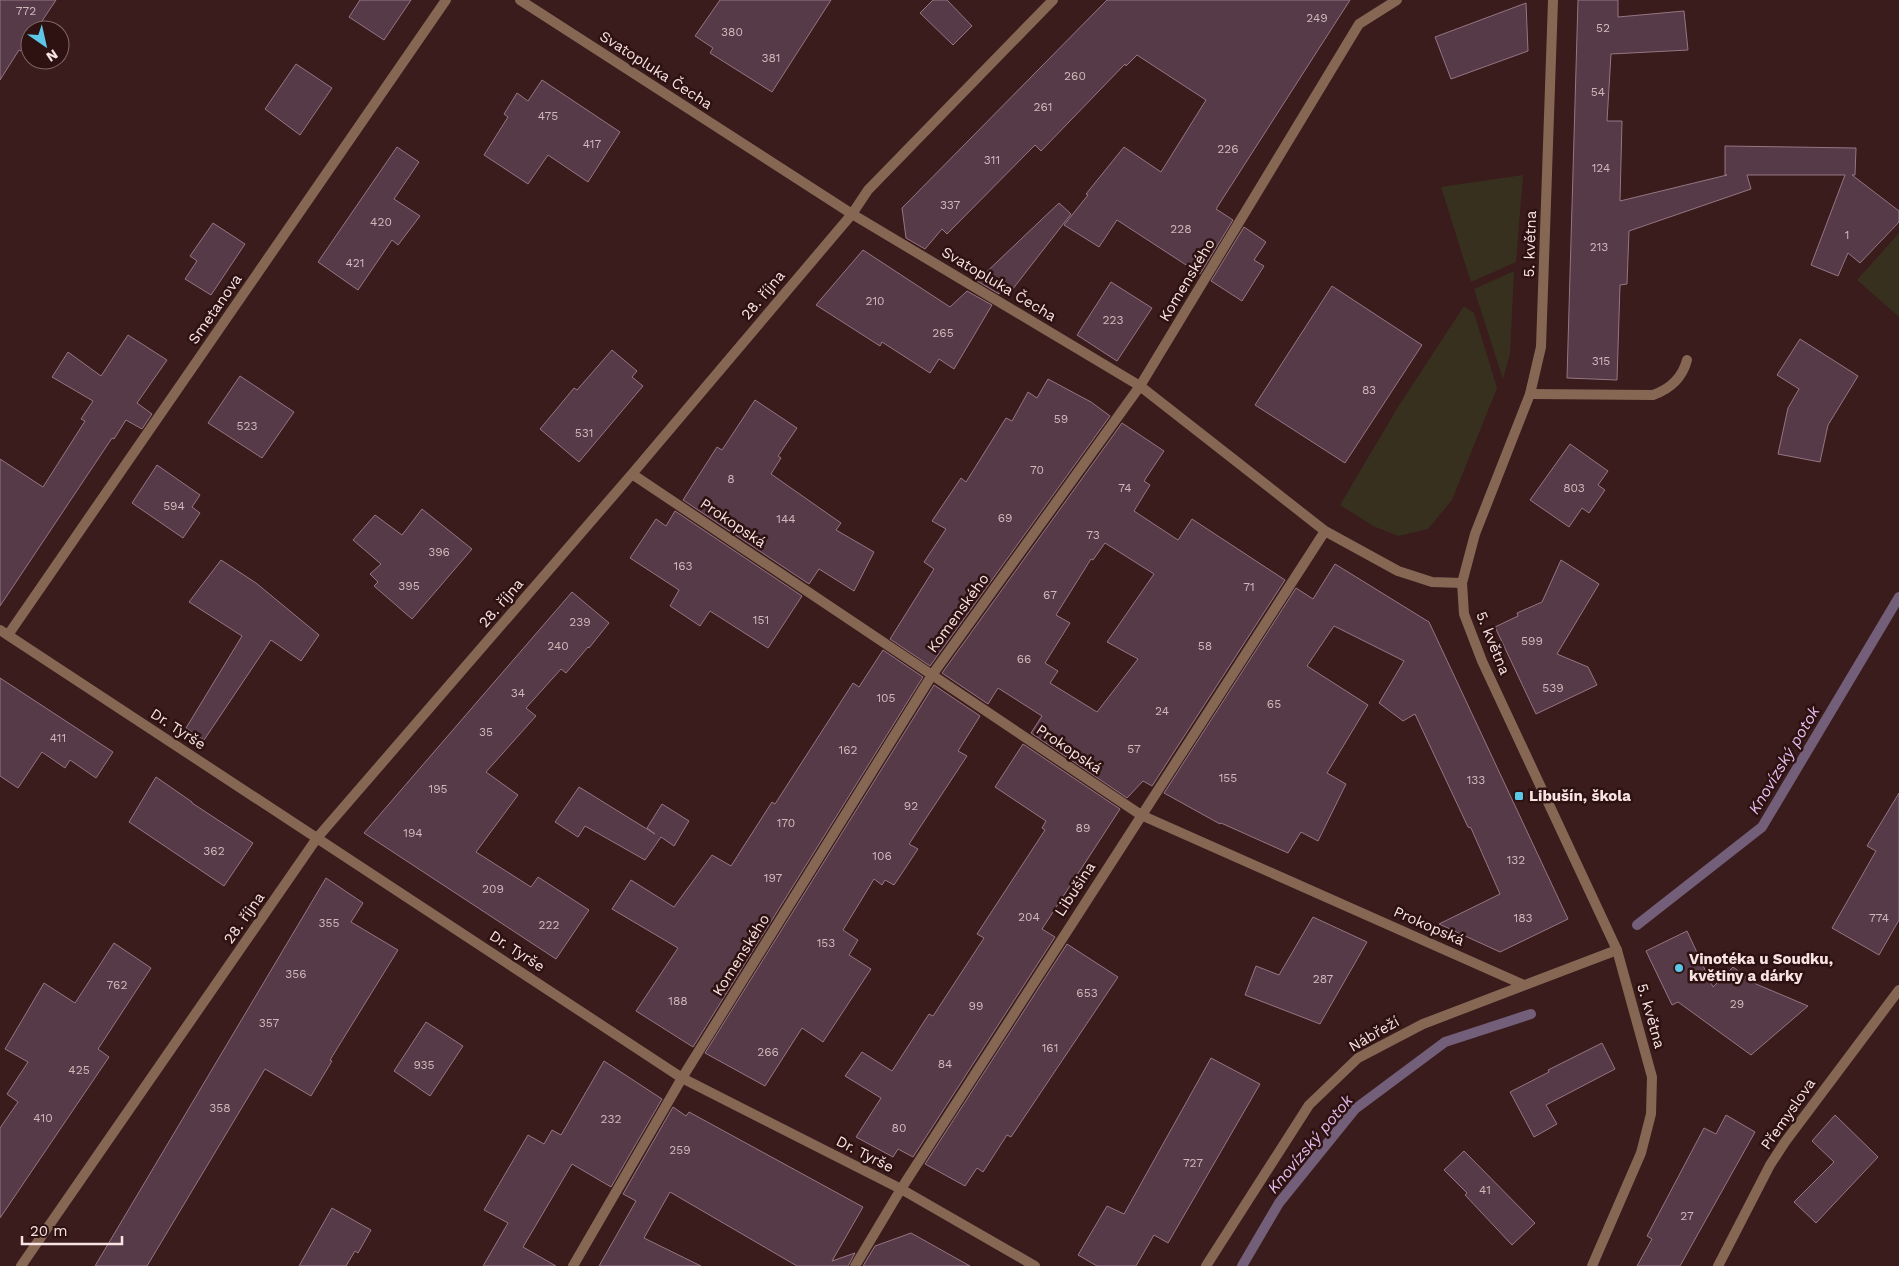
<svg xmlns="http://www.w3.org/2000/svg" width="1899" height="1266" viewBox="0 0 1899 1266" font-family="'Work Sans',sans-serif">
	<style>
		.green { fill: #38301f }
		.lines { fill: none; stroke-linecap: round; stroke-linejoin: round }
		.stream { stroke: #735f79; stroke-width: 10 }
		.building { fill: #563a47; stroke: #967584; fill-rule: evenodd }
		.service { stroke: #856754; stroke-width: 10 }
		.minor { stroke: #856754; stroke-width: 10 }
		.tertiary { stroke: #856754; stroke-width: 10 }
		.poi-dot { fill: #5dc7e8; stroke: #2e1212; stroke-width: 2 }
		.labels { text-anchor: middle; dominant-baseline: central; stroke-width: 5; stroke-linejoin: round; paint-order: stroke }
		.number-label { font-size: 12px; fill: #d0b9bb }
		.street-label { font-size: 15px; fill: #f8e3e2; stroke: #2e1212 }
		.poi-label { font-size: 15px; font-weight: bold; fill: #f8e3e2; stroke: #2e1212; text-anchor: start }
		.water-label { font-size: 16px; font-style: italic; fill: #e3beef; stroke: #2e1212 }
	</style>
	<rect width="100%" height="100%" fill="#391c1b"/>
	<path class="green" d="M 1523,175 L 1516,262 L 1471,282 L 1441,187 Z
		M 1899,233 L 1899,317 L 1857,280 Z
		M 1514,271 L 1510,354 L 1503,379 L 1474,289 Z
		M 1464,306 L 1474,313 L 1497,388 L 1452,500 L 1428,529 L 1398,536 L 1373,526 L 1340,505 L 1398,407 Z"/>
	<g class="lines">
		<path class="stream" d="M 1637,925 L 1762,827 L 1899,597
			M 1242,1266 L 1279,1203 L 1355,1109 L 1445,1042 L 1531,1014"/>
	</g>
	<path class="building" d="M 0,0 L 56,0 L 36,30 L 30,30 L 30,38 L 21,51 L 19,50 L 0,80 Z
		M 360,0 L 411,0 L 384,40 L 349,17 Z
		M 720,0 L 831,0 L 772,92 L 710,53 L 713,48 L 695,36 Z
		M 933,0 L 947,0 L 972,26 L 953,45 L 920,13 Z
		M 1107,0 L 1350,0 L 1216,209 L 1233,220 L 1200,274 L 1117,220 L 1099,247 L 1064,225 L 1088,195 L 1086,194 L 1124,147 L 1161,172 L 1206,100 L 1137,55 L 1126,66 L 1125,64 L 1041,151 L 1035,145 L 947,234 L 942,229 L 925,249 L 906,238 L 902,208 Z
		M 1578,0 L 1618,0 L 1618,17 L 1684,11 L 1688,50 L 1611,54 L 1607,121 L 1622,121 L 1620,201 L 1727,175 L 1725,175 L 1725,146 L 1856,148 L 1855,175 L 1852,175 L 1899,211 L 1899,222 L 1860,263 L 1848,253 L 1838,276 L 1811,265 L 1845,175 L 1747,175 L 1751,189 L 1629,231 L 1627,284 L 1620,285 L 1617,380 L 1567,378 Z
		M 1526,3 L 1528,51 L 1451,79 L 1435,37 Z
		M 296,64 L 332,88 L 300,135 L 265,109 Z
		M 542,80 L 620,132 L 588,182 L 548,155 L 528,184 L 484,155 L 508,117 L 504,114 L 517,93 L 528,101 Z
		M 397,147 L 419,162 L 394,199 L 420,216 L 398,245 L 392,240 L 358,290 L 318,262 Z
		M 1059,203 L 1071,214 L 1012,290 L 1004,285 L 999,294 L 977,281 Z
		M 213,223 L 245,244 L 211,295 L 185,279 L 197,261 L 190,256 Z
		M 1244,227 L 1266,242 L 1254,260 L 1264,266 L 1242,301 L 1211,281 Z
		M 863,250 L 950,307 L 967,291 L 992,305 L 954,369 L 939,359 L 930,373 L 882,342 L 880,346 L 816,305 Z
		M 1111,282 L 1152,308 L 1117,361 L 1077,335 Z
		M 1332,286 L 1422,345 L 1345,463 L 1255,405 Z
		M 128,335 L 167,360 L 137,403 L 152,414 L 142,429 L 126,420 L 114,439 L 112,438 L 0,606 L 0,459 L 43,487 L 85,421 L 81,419 L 93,401 L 52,377 L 68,352 L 101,376 Z
		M 1800,339 L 1858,376 L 1828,425 L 1820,462 L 1778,454 L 1788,408 L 1799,389 L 1777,375 Z
		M 612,350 L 637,371 L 632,377 L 643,386 L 579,462 L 540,429 L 574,388 L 577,390 Z
		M 240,376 L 294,412 L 262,458 L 208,423 Z
		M 1048,379 L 1091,402 L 1110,416 L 930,666 L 890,639 L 934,569 L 924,562 L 946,529 L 932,521 L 961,478 L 966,482 L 1006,418 L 1012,421 L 1028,392 L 1037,398 Z
		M 755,400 L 797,428 L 778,456 L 781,458 L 771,474 L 841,523 L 836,530 L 874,552 L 854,591 L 819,569 L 809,584 L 683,500 L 717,447 L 722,450 Z
		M 1122,423 L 1164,451 L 1144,481 L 1150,485 L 1134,511 L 1178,540 L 1192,519 L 1285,580 L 1152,786 L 1143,781 L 1127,798 L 1031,733 L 1042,716 L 998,688 L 988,704 L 942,673 ZM 1105,543 L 1154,574 L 1107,642 L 1138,659 L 1097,712 L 1050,683 L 1058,671 L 1045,663 L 1070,623 L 1056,615 L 1091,559 L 1093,560 Z
		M 1570,444 L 1608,471 L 1598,485 L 1605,490 L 1589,513 L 1582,508 L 1569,527 L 1530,500 Z
		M 157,465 L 200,495 L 192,507 L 200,513 L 183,538 L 132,503 Z
		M 422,509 L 472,549 L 412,619 L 374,586 L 378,582 L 370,574 L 381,564 L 353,540 L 375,515 L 402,535 Z
		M 675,511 L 802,596 L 768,648 L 710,611 L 700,626 L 670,606 L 679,590 L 630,558 L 656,519 L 666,526 Z
		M 221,560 L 256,583 L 319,635 L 301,661 L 271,640 L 204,740 L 186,728 L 242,636 L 189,602 Z
		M 1561,560 L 1599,584 L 1557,654 L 1588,667 L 1597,685 L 1536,714 L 1495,627 L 1518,616 L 1517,613 L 1542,602 Z
		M 1335,564 L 1429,622 L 1568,919 L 1500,952 L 1439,924 L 1500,894 L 1471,828 L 1468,827 L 1415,714 L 1403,721 L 1379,703 L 1404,661 L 1334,626 L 1307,666 L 1368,705 L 1327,773 L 1346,784 L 1318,841 L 1301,832 L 1288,853 L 1221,823 L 1220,824 L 1164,793 L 1296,588 L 1313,599 Z
		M 572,592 L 609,623 L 589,648 L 588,647 L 566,673 L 561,669 L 526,708 L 536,716 L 486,772 L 518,795 L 476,852 L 531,887 L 538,877 L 589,910 L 556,959 L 364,833 Z
		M 883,650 L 923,677 L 693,1047 L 636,1011 L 678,948 L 612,909 L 631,880 L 674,907 L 712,855 L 731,866 L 772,802 L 775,804 L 853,683 L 859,687 Z
		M 0,678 L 113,752 L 96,778 L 70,760 L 65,768 L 42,752 L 18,788 L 0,776 Z
		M 934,685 L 980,716 L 958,751 L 967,756 L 909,844 L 918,849 L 894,885 L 885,880 L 882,885 L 874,879 L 843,930 L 858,940 L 849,955 L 871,969 L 823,1042 L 802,1028 L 765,1086 L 705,1053 Z
		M 1023,744 L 1120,809 L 1042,929 L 1055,937 L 913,1157 L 898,1149 L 893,1157 L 856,1137 L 881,1098 L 845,1076 L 862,1052 L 892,1071 L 929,1014 L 933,1016 L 984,938 L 977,934 L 1045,830 L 1042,828 L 1046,821 L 995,787 Z
		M 156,777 L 192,802 L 192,803 L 253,843 L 224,886 L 129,822 Z
		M 579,787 L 655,834 L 647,828 L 662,804 L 689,821 L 674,846 L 661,837 L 645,860 L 585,826 L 578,837 L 555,822 Z
		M 1899,793 L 1899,920 L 1879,955 L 1832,928 L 1876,851 L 1867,846 Z
		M 326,878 L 363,903 L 351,922 L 398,950 L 330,1060 L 332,1061 L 311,1096 L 265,1069 L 147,1266 L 95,1266 Z
		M 1313,917 L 1367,942 L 1320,1024 L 1245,995 L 1256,966 L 1279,975 Z
		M 1687,931 L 1713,987 L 1733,967 L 1756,984 L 1808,1006 L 1751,1055 L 1678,1002 L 1672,1005 L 1646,951 Z
		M 114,943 L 151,968 L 98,1049 L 109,1057 L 0,1218 L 0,1128 L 18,1102 L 7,1094 L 28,1062 L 5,1049 L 44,983 L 75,1003 Z
		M 1067,944 L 1118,977 L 1011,1137 L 1007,1135 L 983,1172 L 977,1168 L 965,1186 L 925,1164 Z
		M 426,1022 L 463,1046 L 430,1096 L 394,1071 Z
		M 1602,1043 L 1615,1069 L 1546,1105 L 1557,1124 L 1534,1137 L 1510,1092 L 1549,1072 L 1548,1070 Z
		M 1211,1058 L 1260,1084 L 1168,1243 L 1154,1235 L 1136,1266 L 1097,1266 L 1078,1255 L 1107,1206 L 1124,1214 Z
		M 604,1061 L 662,1099 L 611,1187 L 572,1164 L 523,1247 L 556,1266 L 483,1266 L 508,1223 L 484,1210 L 528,1135 L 544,1144 L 552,1130 L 561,1135 Z
		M 673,1107 L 686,1116 L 689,1112 L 863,1207 L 832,1261 L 855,1253 L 848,1266 L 797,1266 L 670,1192 L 644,1238 L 701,1266 L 599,1266 L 636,1201 L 623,1194 Z
		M 1726,1115 L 1755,1132 L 1680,1266 L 1637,1266 L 1652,1239 L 1647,1236 L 1704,1128 L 1716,1134 Z
		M 1835,1115 L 1878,1157 L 1816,1223 L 1794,1202 L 1834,1162 L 1812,1141 Z
		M 1464,1151 L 1535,1223 L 1512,1245 L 1465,1195 L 1467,1193 L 1444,1170 Z
		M 332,1208 L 371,1230 L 358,1253 L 355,1251 L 346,1266 L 299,1266 Z
		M 911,1233 L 970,1266 L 863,1266 L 875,1246 Z"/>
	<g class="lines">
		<path class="service" d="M 1530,394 L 1653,395 C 1670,389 1682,379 1687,360"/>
		<path class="minor" d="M 520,0 L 852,214 L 1140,386 L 1325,531 L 1398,571 L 1432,582 L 1462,583
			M 632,474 L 1141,815 L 1524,985
			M 0,630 L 682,1078 L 901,1189 L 1035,1266
			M 8,635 L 446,0
			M 21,1266 L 317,838 L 632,474 L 852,214 L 868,190 L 1053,0
			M 573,1266 L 682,1078 L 932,675 L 1140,386 L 1359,24 L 1397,0
			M 855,1266 L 901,1189 L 1325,531
			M 1206,1266 L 1309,1105 L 1358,1058 L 1423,1024 L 1617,950"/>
		<path class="tertiary" d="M 1553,0 L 1541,347 L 1530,394 L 1475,534 L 1462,583 L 1464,614 L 1482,661 L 1617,950 L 1652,1077 L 1651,1114 L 1641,1153 L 1592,1266
			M 1718,1266 L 1770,1165 L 1785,1142 L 1899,990"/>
	</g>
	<g class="poi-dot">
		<rect x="1514" y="791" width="10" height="10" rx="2.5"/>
		<circle cx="1679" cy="968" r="5"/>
	</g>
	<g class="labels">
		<g class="number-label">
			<text x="26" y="11">772</text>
			<text x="1317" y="18">249</text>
			<text x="1603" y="28">52</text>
			<text x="732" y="32">380</text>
			<text x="771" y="58">381</text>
			<text x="1075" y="76">260</text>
			<text x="1598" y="92">54</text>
			<text x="1043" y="107">261</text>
			<text x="548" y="116">475</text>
			<text x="592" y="144">417</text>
			<text x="1228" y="149">226</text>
			<text x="992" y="160">311</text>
			<text x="1601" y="168">124</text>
			<text x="950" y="205">337</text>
			<text x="381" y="222">420</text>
			<text x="1181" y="229">228</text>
			<text x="1847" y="235">1</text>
			<text x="1599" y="247">213</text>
			<text x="355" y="263">421</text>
			<text x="875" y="301">210</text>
			<text x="1113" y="320">223</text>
			<text x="943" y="333">265</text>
			<text x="1601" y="361">315</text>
			<text x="1369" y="390">83</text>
			<text x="1061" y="419">59</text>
			<text x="247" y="426">523</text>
			<text x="584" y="433">531</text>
			<text x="1037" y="470">70</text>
			<text x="731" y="479">8</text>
			<text x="1125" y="488">74</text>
			<text x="1574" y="488">803</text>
			<text x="174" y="506">594</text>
			<text x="1005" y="518">69</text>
			<text x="786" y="519">144</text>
			<text x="1093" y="535">73</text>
			<text x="439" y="552">396</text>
			<text x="683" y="566">163</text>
			<text x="409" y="586">395</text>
			<text x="1249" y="587">71</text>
			<text x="1050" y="595">67</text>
			<text x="761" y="620">151</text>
			<text x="580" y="622">239</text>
			<text x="1532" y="641">599</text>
			<text x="558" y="646">240</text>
			<text x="1205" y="646">58</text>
			<text x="1024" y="659">66</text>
			<text x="1553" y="688">539</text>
			<text x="518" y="693">34</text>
			<text x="886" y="698">105</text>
			<text x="1274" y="704">65</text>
			<text x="1162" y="711">24</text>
			<text x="486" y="732">35</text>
			<text x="58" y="738">411</text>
			<text x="1134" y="749">57</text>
			<text x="848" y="750">162</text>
			<text x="1228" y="778">155</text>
			<text x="1476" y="780">133</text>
			<text x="438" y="789">195</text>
			<text x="911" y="806">92</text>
			<text x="786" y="823">170</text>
			<text x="1083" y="828">89</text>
			<text x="413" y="833">194</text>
			<text x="214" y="851">362</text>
			<text x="882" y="856">106</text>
			<text x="1516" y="860">132</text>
			<text x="773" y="878">197</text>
			<text x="493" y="889">209</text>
			<text x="1029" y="917">204</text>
			<text x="1523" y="918">183</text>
			<text x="1879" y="918">774</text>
			<text x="329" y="923">355</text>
			<text x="549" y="925">222</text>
			<text x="826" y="943">153</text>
			<text x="296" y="974">356</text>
			<text x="1323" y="979">287</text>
			<text x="117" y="985">762</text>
			<text x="1087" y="993">653</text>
			<text x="678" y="1001">188</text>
			<text x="1737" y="1004">29</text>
			<text x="976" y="1006">99</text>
			<text x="269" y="1023">357</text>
			<text x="1050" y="1048">161</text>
			<text x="768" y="1052">266</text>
			<text x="945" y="1064">84</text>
			<text x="424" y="1065">935</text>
			<text x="79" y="1070">425</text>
			<text x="220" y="1108">358</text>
			<text x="43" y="1118">410</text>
			<text x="611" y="1119">232</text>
			<text x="899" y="1128">80</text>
			<text x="680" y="1150">259</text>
			<text x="1193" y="1163">727</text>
			<text x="1485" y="1190">41</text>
			<text x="1687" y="1216">27</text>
		</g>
		<g class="street-label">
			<text transform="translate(656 70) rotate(33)">Svatopluka Čecha</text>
			<text transform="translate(1530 244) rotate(-88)">5. května</text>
			<text transform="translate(1187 280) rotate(-59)">Komenského</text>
			<text transform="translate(999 284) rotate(31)">Svatopluka Čecha</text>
			<text transform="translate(763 295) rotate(-50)">28. října</text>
			<text transform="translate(215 309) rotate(-55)">Smetanova</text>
			<text transform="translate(733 523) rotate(34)">Prokopská</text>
			<text transform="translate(501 603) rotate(-49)">28. října</text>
			<text transform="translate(958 613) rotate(-54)">Komenského</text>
			<text transform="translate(1493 643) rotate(68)">5. května</text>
			<text transform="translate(178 729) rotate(33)">Dr. Tyrše</text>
			<text transform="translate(1069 749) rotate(34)">Prokopská</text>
			<text transform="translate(1075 889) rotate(-57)">Libušina</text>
			<text transform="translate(244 918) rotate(-55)">28. října</text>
			<text transform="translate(1429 926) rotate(24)">Prokopská</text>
			<text transform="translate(517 951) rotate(33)">Dr. Tyrše</text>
			<text transform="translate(741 955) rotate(-58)">Komenského</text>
			<text transform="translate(1651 1016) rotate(74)">5. května</text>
			<text transform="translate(1374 1034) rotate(-30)">Nábřeží</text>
			<text transform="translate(1788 1114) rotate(-55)">Přemyslova</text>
			<text transform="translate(865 1154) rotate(27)">Dr. Tyrše</text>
		</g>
		<g class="poi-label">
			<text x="1529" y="796">Libušín, škola</text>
			<text x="1689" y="959">Vinotéka u Soudku,<tspan x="1689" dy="17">květiny a dárky</tspan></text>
		</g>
		<g class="water-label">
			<text transform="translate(1784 760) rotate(-59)">Knovízský potok</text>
			<text transform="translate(1310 1144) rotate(-50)">Knovízský potok</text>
		</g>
	</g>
	<g transform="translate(45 45) rotate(146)"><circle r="24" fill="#2e1212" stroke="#7f6665"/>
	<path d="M0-4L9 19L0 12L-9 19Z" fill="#5dc7e8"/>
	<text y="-8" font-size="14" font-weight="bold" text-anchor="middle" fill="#f8e3e2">N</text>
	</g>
	<path d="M22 1236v8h100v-8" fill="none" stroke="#f8e3e2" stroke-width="2.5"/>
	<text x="30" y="1236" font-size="15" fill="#f8e3e2" stroke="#2e1212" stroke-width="4" paint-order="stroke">20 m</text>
</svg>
